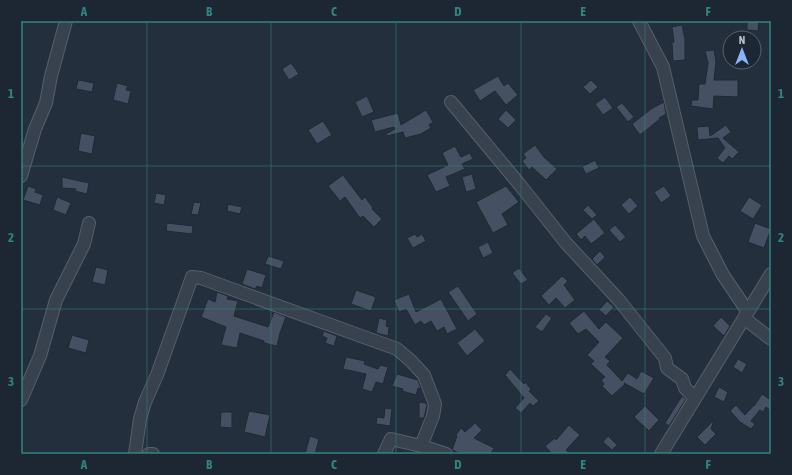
<svg xmlns="http://www.w3.org/2000/svg" width="792" height="475" viewBox="0 0 792 475" font-family="'Asap Condensed',sans-serif">
	<style>
		.building { fill: #455162; stroke: #1f2835 }
		.lines { fill: none; stroke-linecap: round; stroke-linejoin: round }
		.minor-casing { stroke: #565f6c; stroke-width: 14 }
		.minor { stroke: #38414e; stroke-width: 12 }
		.grid { fill: none; stroke: #308480; stroke-width: 1; stroke-opacity: 0.55 }
		.neatline { fill: none; stroke: #308480; stroke-width: 1.5 }
		.grid-label { font-size: 13px; text-anchor: middle; font-weight: bold; fill: #308480 }
	</style>
	<rect width="100%" height="100%" fill="#242f3e"/>
	<path class="building" d="M 747,21 L 759,21 L 758,31 L 747,30 Z
		M 682,25 L 685,39 L 685,60 L 673,61 L 672,42 L 674,42 L 672,27 Z
		M 714,50 L 716,62 L 714,80 L 738,80 L 738,97 L 714,96 L 713,109 L 691,106 L 692,100 L 698,100 L 699,84 L 705,84 L 708,63 L 705,51 Z
		M 291,63 L 299,74 L 289,80 L 282,69 Z
		M 498,76 L 504,86 L 508,83 L 518,95 L 506,105 L 495,91 L 480,101 L 473,90 Z
		M 78,80 L 94,83 L 92,92 L 76,89 Z
		M 591,80 L 598,87 L 590,94 L 583,87 Z
		M 117,83 L 128,86 L 126,90 L 131,91 L 128,104 L 113,100 Z
		M 367,96 L 374,112 L 362,117 L 355,102 Z
		M 605,97 L 613,108 L 603,115 L 595,104 Z
		M 664,102 L 666,114 L 659,118 L 660,119 L 640,135 L 632,124 L 651,109 Z
		M 622,103 L 634,117 L 628,122 L 616,107 Z
		M 426,110 L 433,122 L 429,125 L 431,128 L 421,134 L 405,138 L 403,132 L 387,136 L 386,134 L 395,129 L 394,127 L 375,132 L 371,120 L 398,113 L 401,125 Z
		M 506,110 L 516,120 L 508,128 L 498,119 Z
		M 323,121 L 332,135 L 317,144 L 308,130 Z
		M 726,125 L 731,132 L 723,138 L 739,152 L 732,159 L 729,156 L 723,163 L 717,158 L 725,148 L 718,138 L 698,140 L 697,127 L 709,126 L 710,136 Z
		M 81,133 L 95,136 L 92,154 L 78,151 Z
		M 535,145 L 544,157 L 557,169 L 546,180 L 532,167 L 529,170 L 522,161 L 526,158 L 523,154 Z
		M 455,146 L 461,157 L 470,153 L 473,159 L 462,164 L 465,169 L 446,177 L 450,186 L 436,192 L 427,175 L 448,165 L 442,153 Z
		M 595,160 L 599,168 L 586,174 L 582,167 Z
		M 472,174 L 476,189 L 466,192 L 462,177 Z
		M 343,175 L 362,200 L 365,197 L 373,208 L 372,209 L 382,219 L 374,227 L 363,216 L 360,218 L 345,197 L 340,201 L 328,186 Z
		M 62,177 L 89,183 L 87,194 L 75,191 L 76,189 L 62,188 Z
		M 28,186 L 36,189 L 35,192 L 43,195 L 40,205 L 23,200 Z
		M 506,186 L 519,202 L 502,214 L 508,225 L 493,233 L 476,202 Z
		M 664,186 L 671,196 L 661,203 L 654,192 Z
		M 156,193 L 166,195 L 164,205 L 154,203 Z
		M 57,197 L 71,203 L 66,215 L 53,210 Z
		M 630,197 L 638,206 L 629,214 L 621,205 Z
		M 749,197 L 762,205 L 753,219 L 740,211 Z
		M 194,202 L 201,203 L 198,215 L 191,214 Z
		M 228,204 L 242,207 L 240,214 L 227,211 Z
		M 588,205 L 597,215 L 592,219 L 583,210 Z
		M 594,219 L 605,233 L 591,244 L 585,236 L 581,240 L 576,234 Z
		M 167,223 L 193,226 L 192,234 L 166,231 Z
		M 755,223 L 771,229 L 764,248 L 748,242 Z
		M 615,225 L 626,237 L 620,242 L 609,230 Z
		M 415,234 L 417,237 L 422,234 L 426,241 L 413,248 L 407,238 Z
		M 488,242 L 493,253 L 483,258 L 478,247 Z
		M 600,251 L 605,257 L 597,265 L 592,259 Z
		M 268,256 L 284,261 L 281,269 L 265,264 Z
		M 96,267 L 108,270 L 105,285 L 92,282 Z
		M 519,268 L 528,280 L 521,284 L 512,273 Z
		M 247,269 L 266,275 L 262,288 L 257,286 L 255,289 L 242,284 Z
		M 562,276 L 568,281 L 564,285 L 575,300 L 565,308 L 556,298 L 549,305 L 541,296 Z
		M 458,286 L 477,314 L 468,321 L 448,292 Z
		M 356,290 L 376,297 L 371,311 L 351,304 Z
		M 217,292 L 228,296 L 227,299 L 238,301 L 234,316 L 268,327 L 274,312 L 286,317 L 280,333 L 277,346 L 264,343 L 264,341 L 240,333 L 237,348 L 221,345 L 226,327 L 201,317 L 208,299 L 215,302 Z
		M 409,294 L 416,312 L 441,299 L 457,329 L 447,334 L 444,327 L 437,331 L 431,321 L 424,325 L 421,321 L 415,325 L 406,309 L 399,312 L 394,300 Z
		M 607,301 L 614,307 L 606,316 L 599,310 Z
		M 584,311 L 599,329 L 606,322 L 623,338 L 605,357 L 610,361 L 607,365 L 622,381 L 628,373 L 637,379 L 641,371 L 654,378 L 644,394 L 624,383 L 625,384 L 612,396 L 602,386 L 604,384 L 601,380 L 605,377 L 591,364 L 594,361 L 587,355 L 599,342 L 586,329 L 578,334 L 569,323 Z
		M 546,314 L 552,318 L 542,332 L 535,327 Z
		M 721,317 L 730,326 L 724,336 L 713,326 Z
		M 379,318 L 387,320 L 386,326 L 389,327 L 388,336 L 376,333 Z
		M 475,329 L 485,341 L 467,356 L 457,343 Z
		M 324,331 L 337,336 L 334,346 L 325,343 L 327,338 L 322,336 Z
		M 72,335 L 89,340 L 86,353 L 68,348 Z
		M 346,357 L 365,361 L 364,364 L 378,369 L 380,365 L 388,367 L 383,384 L 376,382 L 372,392 L 362,389 L 366,374 L 343,369 Z
		M 738,359 L 747,364 L 742,373 L 733,367 Z
		M 510,369 L 524,384 L 525,382 L 531,389 L 529,391 L 539,401 L 533,406 L 530,403 L 521,413 L 515,408 L 524,398 L 505,375 Z
		M 397,374 L 418,380 L 421,389 L 418,388 L 416,395 L 402,391 L 403,389 L 392,386 Z
		M 719,387 L 728,392 L 724,402 L 714,397 Z
		M 762,394 L 771,400 L 771,411 L 766,407 L 763,412 L 760,410 L 751,421 L 755,424 L 751,429 L 740,422 L 730,411 L 736,405 L 745,415 L 754,405 L 754,406 Z
		M 682,396 L 686,399 L 669,426 L 665,423 Z
		M 419,402 L 426,403 L 427,405 L 424,418 L 419,418 Z
		M 645,406 L 659,420 L 649,431 L 634,417 Z
		M 385,408 L 392,409 L 390,426 L 376,424 L 377,417 L 384,418 Z
		M 249,411 L 270,415 L 265,437 L 244,432 Z
		M 221,412 L 232,412 L 232,428 L 220,427 Z
		M 714,420 L 711,429 L 716,434 L 705,445 L 697,437 Z
		M 475,423 L 482,430 L 474,438 L 494,448 L 491,454 L 462,454 L 452,450 L 457,436 L 456,435 L 461,428 L 465,432 Z
		M 569,425 L 580,435 L 566,450 L 571,454 L 552,454 L 545,446 L 555,438 L 556,440 Z
		M 310,436 L 319,439 L 315,454 L 305,454 Z
		M 608,436 L 617,445 L 612,450 L 603,442 Z"/>
	<g class="lines">
		<g class="minor-casing">
			<path id="minor" d="M 639,21 L 663,67 L 703,236 L 723,275 L 748,312
				M 451,102 L 520,185 L 566,243 L 618,299 L 665,358 L 667,368 L 682,379 L 685,388 L 695,398
				M 21,176 L 35,129 L 46,103 L 51,76 L 66,21
				M 744,318 L 771,339
				M 21,400 L 40,356 L 56,300 L 84,244 L 89,223
				M 135,454 L 140,419 L 145,402 L 157,375 L 192,277 L 201,278 L 397,349 L 411,361 L 424,375 L 435,404 L 433,416 L 421,446
				M 149,454 L 153,454
				M 384,454 L 391,439 L 421,446 L 446,454
				M 661,454 L 771,274"/>
		</g>
		<use href="#minor" class="minor"/>
	</g>
	<path class="grid" d="M 147,21 L 147,454M 271,21 L 271,454M 396,21 L 396,454M 521,21 L 521,454M 645,21 L 645,454M 21,166 L 771,166M 21,309 L 771,309"/>
	<rect width="792" height="475" fill="none" stroke="#1d2633" stroke-width="44"/>
	<g transform="translate(742 50)"><circle r="19" fill="#1d2633" stroke="#59626f"/>
	<path d="M0-3L7 15L0 10L-7 15Z" fill="#8ab4f8"/>
	<text y="-6" font-size="11" font-weight="bold" text-anchor="middle" fill="#b4bcc9">N</text>
	</g>
	<rect x="22" y="22" width="748" height="431" class="neatline"/>
	<g class="grid-label">
		<text x="84" y="16">A</text>
		<text x="209" y="16">B</text>
		<text x="334" y="16">C</text>
		<text x="458" y="16">D</text>
		<text x="583" y="16">E</text>
		<text x="708" y="16">F</text>
		<text x="11" y="98">1</text>
		<text x="781" y="98">1</text>
		<text x="11" y="242">2</text>
		<text x="781" y="242">2</text>
		<text x="11" y="386">3</text>
		<text x="781" y="386">3</text>
		<text x="84" y="469">A</text>
		<text x="209" y="469">B</text>
		<text x="334" y="469">C</text>
		<text x="458" y="469">D</text>
		<text x="583" y="469">E</text>
		<text x="708" y="469">F</text>
	</g>
</svg>
